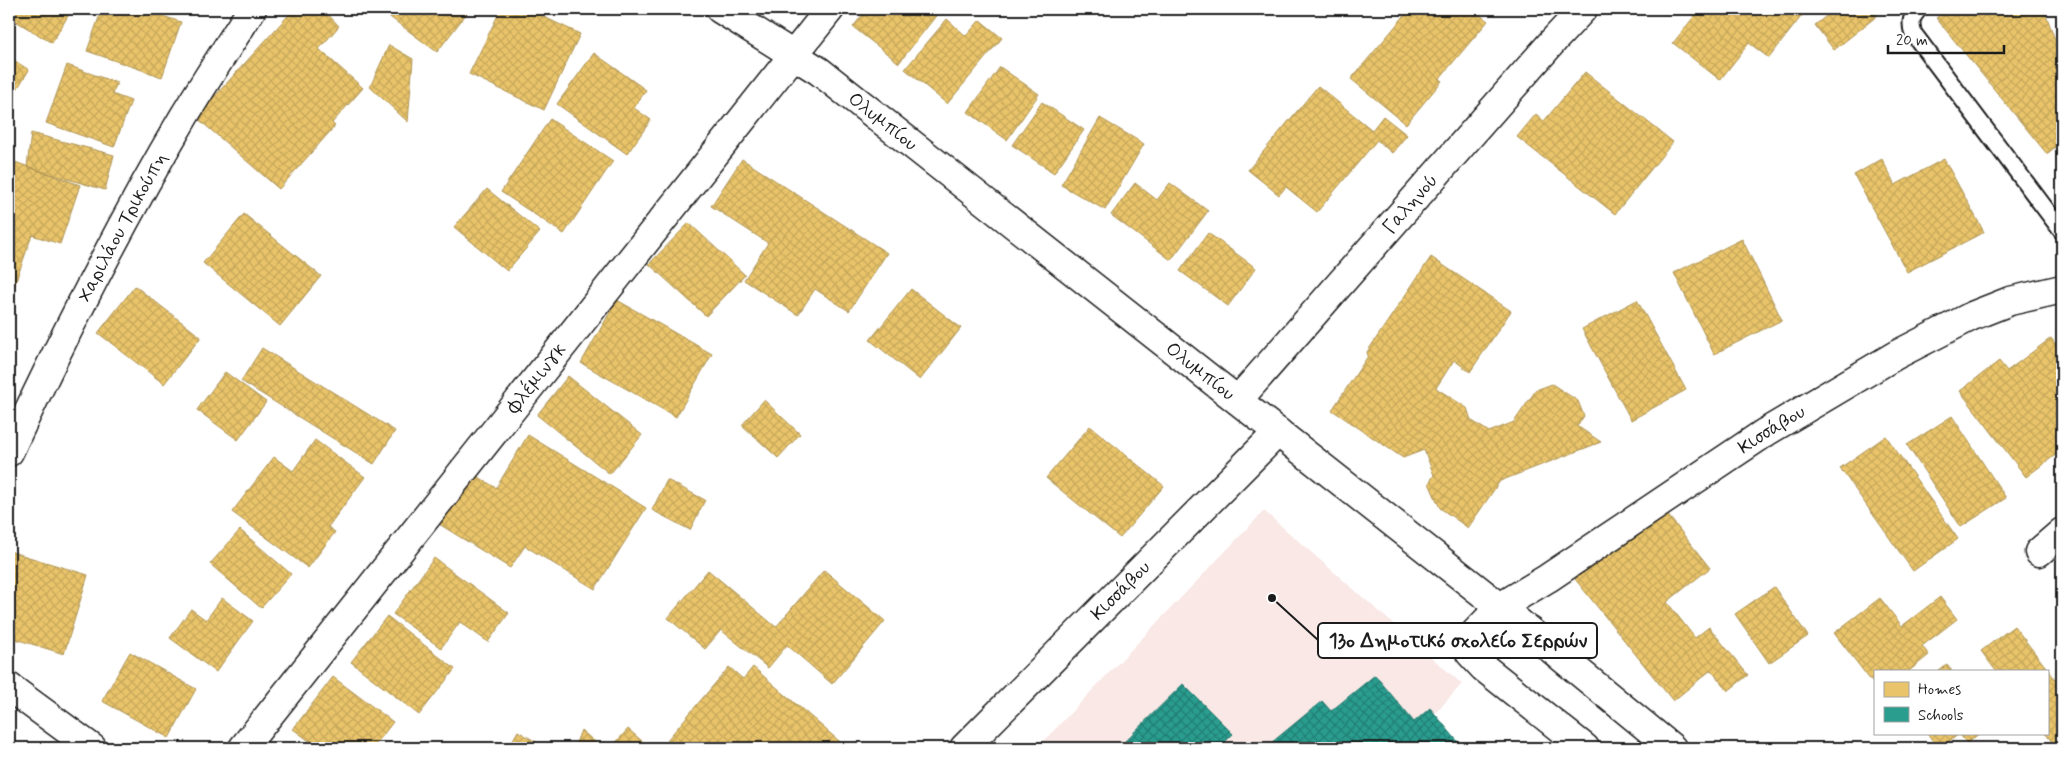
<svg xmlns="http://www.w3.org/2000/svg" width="2071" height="757" viewBox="0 0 2071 757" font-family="Mynerve,sans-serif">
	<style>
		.built { fill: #f9e8e5 }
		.homes { fill: url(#homes-cross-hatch); stroke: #ac9253 }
		.schools { fill: url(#schools-cross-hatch); stroke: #26766c }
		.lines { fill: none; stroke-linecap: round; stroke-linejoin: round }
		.service-casing { stroke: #1c1c1c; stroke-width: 20 }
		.minor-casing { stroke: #1c1c1c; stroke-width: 31 }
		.secondary-casing { stroke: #1c1c1c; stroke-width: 31 }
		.service { stroke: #fff; stroke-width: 16 }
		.minor { stroke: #fff; stroke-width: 28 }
		.secondary { stroke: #fff; stroke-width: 28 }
		.labels { text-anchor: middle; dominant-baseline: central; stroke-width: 5; stroke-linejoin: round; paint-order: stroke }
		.street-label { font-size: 19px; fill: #1c1c1c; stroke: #fff }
		.leader { fill: none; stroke: #1c1c1c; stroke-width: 2 }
		.callout-dot { fill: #1c1c1c; stroke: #fff; stroke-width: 2 }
		.callout { fill: #fff; stroke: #1c1c1c; stroke-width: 2 }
		.callout-label { font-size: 20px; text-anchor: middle; font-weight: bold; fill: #1c1c1c }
	</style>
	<defs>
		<pattern id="homes-cross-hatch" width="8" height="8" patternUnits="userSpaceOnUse" patternTransform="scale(1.25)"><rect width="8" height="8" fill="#e9c46a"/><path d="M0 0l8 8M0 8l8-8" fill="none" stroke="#c7a85b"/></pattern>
		<pattern id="schools-cross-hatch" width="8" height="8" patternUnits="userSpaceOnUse" patternTransform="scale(1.25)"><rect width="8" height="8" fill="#2a9d8f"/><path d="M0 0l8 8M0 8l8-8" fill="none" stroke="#237f74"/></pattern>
	</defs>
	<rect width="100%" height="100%" fill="#fff"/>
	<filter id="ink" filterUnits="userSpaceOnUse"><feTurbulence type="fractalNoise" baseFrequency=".02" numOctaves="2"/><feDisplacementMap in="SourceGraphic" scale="10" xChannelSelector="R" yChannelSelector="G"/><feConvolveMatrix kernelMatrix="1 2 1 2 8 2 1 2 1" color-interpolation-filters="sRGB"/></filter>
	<g filter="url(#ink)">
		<path class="built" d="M 1264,511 L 1462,684 L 1403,748 L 1037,748 Z"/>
		<path class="homes" d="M 9,9 L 72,9 L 52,43 L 9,17 Z
			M 102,9 L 141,9 L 181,22 L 162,77 L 87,51 Z
			M 294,9 L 323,9 L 339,26 L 319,49 L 363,88 L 332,123 L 335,126 L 279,189 L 196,117 Z
			M 379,9 L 470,9 L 437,52 Z
			M 501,9 L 527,9 L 580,34 L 544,110 L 469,74 Z
			M 867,9 L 935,9 L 939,12 L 899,63 L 853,27 Z
			M 1410,9 L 1472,9 L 1488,21 L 1439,79 L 1442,81 L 1406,124 L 1351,79 Z
			M 1700,9 L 1807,9 L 1769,58 L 1749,43 L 1720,80 L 1673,43 Z
			M 1835,9 L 1871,9 L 1877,16 L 1834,50 L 1815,25 Z
			M 1948,9 L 2044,9 L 2062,59 L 2062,141 L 2047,154 L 1936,18 Z
			M 947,19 L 966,36 L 980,20 L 1002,38 L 947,104 L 905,69 Z
			M 389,45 L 413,59 L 408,122 L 370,87 Z
			M 594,53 L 646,90 L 634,108 L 651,120 L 627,154 L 557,104 Z
			M 9,57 L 29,70 L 9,102 Z
			M 67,65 L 117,83 L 112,94 L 131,101 L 114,147 L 46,123 Z
			M 1000,67 L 1039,94 L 1007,140 L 968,112 Z
			M 1585,72 L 1673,142 L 1615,214 L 1517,137 L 1536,114 L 1544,121 Z
			M 1318,86 L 1372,130 L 1383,116 L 1407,135 L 1392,153 L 1377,140 L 1317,212 L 1286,187 L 1279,195 L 1248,170 Z
			M 1042,102 L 1084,130 L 1054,173 L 1012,145 Z
			M 1100,118 L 1144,144 L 1105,210 L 1061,185 Z
			M 550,119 L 613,161 L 564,234 L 501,192 Z
			M 31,133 L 114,155 L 105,190 L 27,167 Z
			M 742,159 L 887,253 L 849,311 L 815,289 L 798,315 L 744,280 L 768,243 L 711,206 Z
			M 1882,159 L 1895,185 L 1944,159 L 1984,232 L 1907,272 L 1854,175 Z
			M 12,161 L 80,185 L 60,244 L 32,235 L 9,301 L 9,169 Z
			M 1135,183 L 1157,200 L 1170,183 L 1208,211 L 1171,260 L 1111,215 Z
			M 487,189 L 540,232 L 507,271 L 454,227 Z
			M 244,214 L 321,276 L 280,326 L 203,263 Z
			M 689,223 L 745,275 L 706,316 L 649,264 Z
			M 1208,233 L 1256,268 L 1228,306 L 1180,271 Z
			M 1742,239 L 1782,320 L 1714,354 L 1674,273 Z
			M 1431,257 L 1511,311 L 1470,372 L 1454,360 L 1436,388 L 1467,408 L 1471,420 L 1489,432 L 1514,422 L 1536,390 L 1552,384 L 1578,401 L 1584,416 L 1577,426 L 1601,442 L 1500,481 L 1468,528 L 1440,508 L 1429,483 L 1434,475 L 1424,450 L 1403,458 L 1332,410 L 1368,356 L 1367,352 Z
			M 135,286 L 201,337 L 164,384 L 98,333 Z
			M 911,289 L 961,328 L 920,380 L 870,340 Z
			M 617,300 L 712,354 L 676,417 L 581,363 Z
			M 1637,300 L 1686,390 L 1631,420 L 1582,329 Z
			M 2051,338 L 2062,352 L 2062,450 L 2026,477 L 1960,391 L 1999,361 L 2007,371 Z
			M 262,348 L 395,431 L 374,464 L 241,381 Z
			M 225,372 L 266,402 L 238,440 L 197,410 Z
			M 568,376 L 642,435 L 610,474 L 537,415 Z
			M 764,400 L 800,434 L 778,458 L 742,425 Z
			M 1952,416 L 2006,498 L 1961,527 L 1907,445 Z
			M 1090,426 L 1164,486 L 1120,538 L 1046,478 Z
			M 528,435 L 646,508 L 595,589 L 525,546 L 510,568 L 439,524 L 471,472 L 496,488 Z
			M 1886,436 L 1958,539 L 1913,571 L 1840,468 Z
			M 315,440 L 365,477 L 328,527 L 335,532 L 308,568 L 232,512 L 274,457 L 293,471 Z
			M 667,480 L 705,500 L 690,530 L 652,510 Z
			M 1663,509 L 1710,568 L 1667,602 L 1695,638 L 1709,627 L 1748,675 L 1728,691 L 1711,670 L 1673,701 L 1575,579 Z
			M 240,530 L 291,574 L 261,608 L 210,564 Z
			M 9,551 L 88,575 L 64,654 L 9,637 Z
			M 434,558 L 509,613 L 488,642 L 460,622 L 441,648 L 393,614 Z
			M 708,570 L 776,627 L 824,570 L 885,621 L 832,684 L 787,645 L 768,668 L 721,630 L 705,649 L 668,618 Z
			M 1774,587 L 1808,636 L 1769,663 L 1735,614 Z
			M 1940,597 L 1957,619 L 1922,646 L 1929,655 L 1909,671 L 1875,671 L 1875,686 L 1834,633 L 1880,598 L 1902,626 Z
			M 222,598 L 253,621 L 216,672 L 170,638 L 191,609 L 206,620 Z
			M 387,616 L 455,669 L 419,715 L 351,662 Z
			M 2014,626 L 2062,688 L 2062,742 L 2056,747 L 2045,733 L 2047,733 L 2047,671 L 1996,671 L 1981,651 Z
			M 130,652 L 196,689 L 169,738 L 102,701 Z
			M 1947,665 L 1952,671 L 1939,671 Z
			M 729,667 L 743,679 L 753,667 L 846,747 L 676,748 L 667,740 Z
			M 333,677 L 393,722 L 373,748 L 319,748 L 293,729 Z
			M 628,729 L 650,748 L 611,748 Z
			M 581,730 L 602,748 L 574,748 Z
			M 518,731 L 546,748 L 508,748 Z
			M 1927,733 L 1980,733 L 1967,743 L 1959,734 L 1941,748 L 1938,748 Z"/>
		<path class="schools" d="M 1375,675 L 1414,722 L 1430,708 L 1463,748 L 1265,748 L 1322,701 L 1331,711 Z
			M 1183,684 L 1233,734 L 1219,748 L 1118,748 Z"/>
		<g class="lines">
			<g class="service-casing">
				<path id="service" d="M 1919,9 C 1911,17 1910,22 1913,33 L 2062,231"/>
			</g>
			<g class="minor-casing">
				<g id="minor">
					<path id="s1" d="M 720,9 L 819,71 L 1500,607 L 1672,748"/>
					<path id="s2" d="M 1238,400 L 1554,40 L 1583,9"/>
					<path id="s3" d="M 9,452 C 62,339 119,226 183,118 C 205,81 229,45 252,9"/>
					<path d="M 2039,552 L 2062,532"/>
					<path d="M 9,687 L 92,748"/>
					<path id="s4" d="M 964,748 L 1278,432"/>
					<path id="s5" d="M 1585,748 L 1483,667 L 1470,653 L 1473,635 L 1500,607 L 1548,578 L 1766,432 L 1896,355 L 1972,316 L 2010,301 L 2062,289"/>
				</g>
			</g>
			<g class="secondary-casing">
				<g id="secondary">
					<path id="s6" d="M 243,748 L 830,9"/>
				</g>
			</g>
			<use href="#service" class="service"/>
			<use href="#minor" class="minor"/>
			<use href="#secondary" class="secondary"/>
		</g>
	</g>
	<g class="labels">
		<g class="street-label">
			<text stroke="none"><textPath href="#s1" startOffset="198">Ολυμπίου</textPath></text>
			<text stroke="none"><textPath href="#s2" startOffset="261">Γαληνού</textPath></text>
			<text stroke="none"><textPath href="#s3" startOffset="252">Χαριλάου Τρικούπη</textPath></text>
			<text stroke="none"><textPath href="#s1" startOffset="602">Ολυμπίου</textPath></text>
			<text stroke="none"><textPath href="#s6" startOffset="472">Φλέμινγκ</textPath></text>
			<text stroke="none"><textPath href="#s5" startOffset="531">Κισσάβου</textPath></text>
			<text stroke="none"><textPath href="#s4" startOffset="222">Κισσάβου</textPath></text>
		</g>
	</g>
	<path class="leader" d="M1272 598L1318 640"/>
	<circle class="callout-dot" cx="1272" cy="598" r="5"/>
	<rect class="callout" x="1318" y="623" width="279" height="35" rx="5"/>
	<g class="callout-label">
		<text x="1458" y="647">13ο Δημοτικό σχολείο Σερρών</text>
	</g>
	<rect width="2071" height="757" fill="none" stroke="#fff" stroke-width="30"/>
	<rect x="15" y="15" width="2041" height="727" fill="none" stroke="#1c1c1c" stroke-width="2" filter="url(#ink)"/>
	<rect x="1874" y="670" width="175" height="65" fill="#ffffff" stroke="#a4a4a4"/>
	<rect x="1884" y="682" width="25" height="15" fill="#e9c46a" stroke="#a4a4a4"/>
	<text x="1918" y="694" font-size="15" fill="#1c1c1c">Homes</text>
	<rect x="1884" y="707" width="25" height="15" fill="#2a9d8f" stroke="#a4a4a4"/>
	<text x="1918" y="720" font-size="15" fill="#1c1c1c">Schools</text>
	<path d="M1888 45v8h116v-8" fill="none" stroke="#1c1c1c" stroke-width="2.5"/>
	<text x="1896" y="45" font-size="15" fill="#1c1c1c" stroke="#ffffff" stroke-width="4" paint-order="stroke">20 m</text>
</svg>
